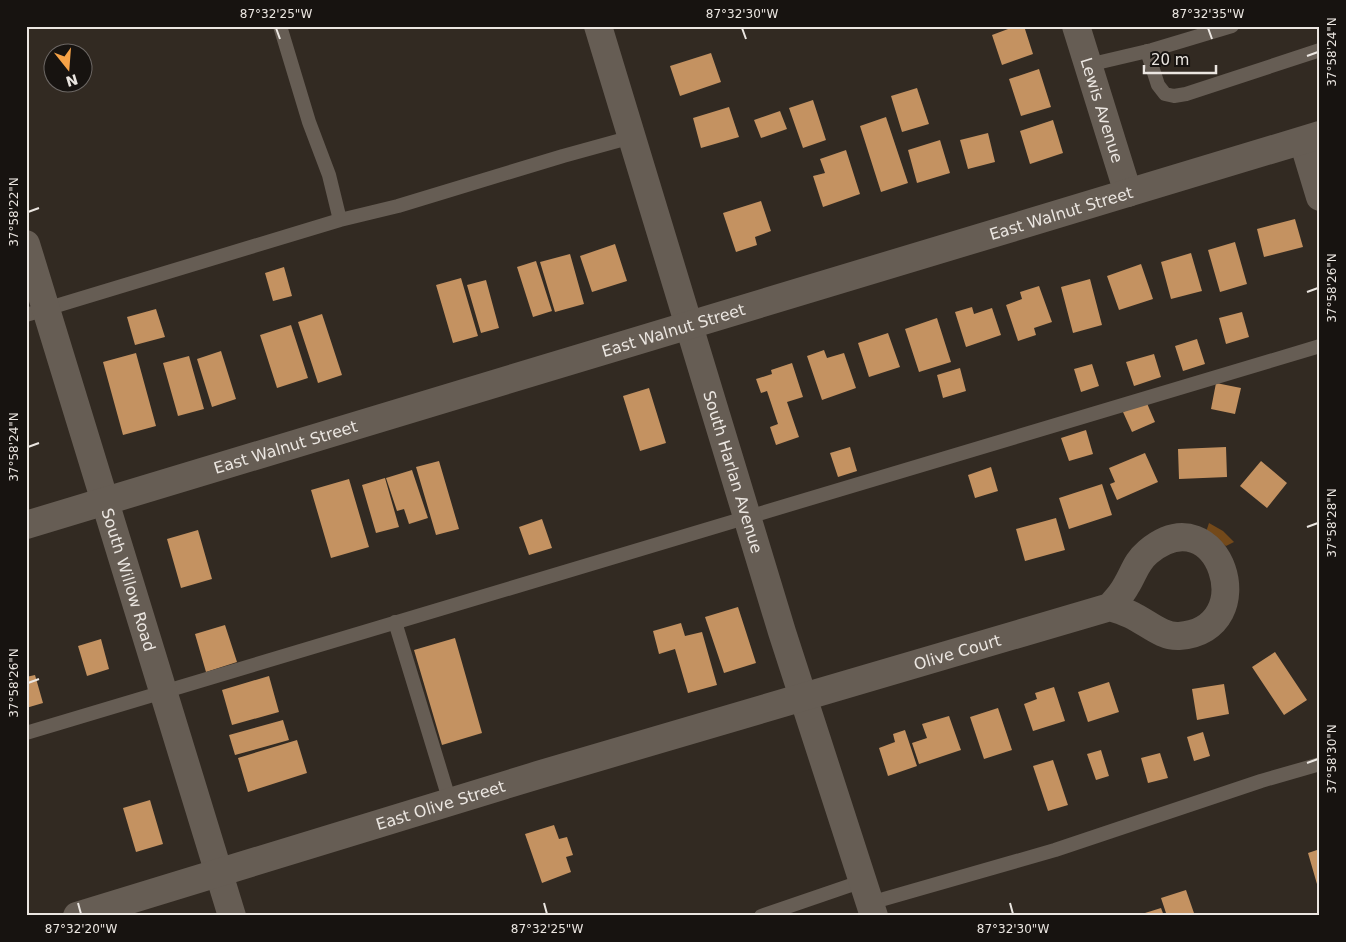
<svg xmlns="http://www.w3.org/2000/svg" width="1346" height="942" viewBox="0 0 1346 942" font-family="'DejaVu Sans',sans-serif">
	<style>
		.green { fill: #73491a }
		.building { fill: #c49261 }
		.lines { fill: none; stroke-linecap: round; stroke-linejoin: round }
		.service { stroke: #665d54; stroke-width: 14 }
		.minor { stroke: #665d54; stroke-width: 28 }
		.tertiary { stroke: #665d54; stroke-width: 28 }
		.ticks { fill: none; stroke: #ebe6e1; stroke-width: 2 }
		.labels { text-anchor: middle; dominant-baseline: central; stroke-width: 5; stroke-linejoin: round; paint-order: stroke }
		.street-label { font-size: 16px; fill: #ebe6e1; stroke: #171310 }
		.neatline { fill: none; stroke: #ebe6e1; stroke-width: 2 }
		.ticks-label { font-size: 12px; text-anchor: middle; fill: #ebe6e1 }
	</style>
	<rect width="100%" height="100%" fill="#322a22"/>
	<path class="green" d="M 1209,523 L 1223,531 L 1234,542 L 1226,546 L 1206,532 Z"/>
	<path class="building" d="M 1007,26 L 1024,26 L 1033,54 L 1002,65 L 992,35 L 1008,29 Z
		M 711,53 L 721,82 L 680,96 L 670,66 Z
		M 1039,69 L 1051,107 L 1021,116 L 1009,79 Z
		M 917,88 L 929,124 L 902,132 L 891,96 Z
		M 813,100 L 826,140 L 803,148 L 789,108 Z
		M 729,107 L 739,137 L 701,148 L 693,118 Z
		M 780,111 L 787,129 L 761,138 L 754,120 Z
		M 886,117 L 908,183 L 881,192 L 860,126 Z
		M 1053,120 L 1063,153 L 1030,164 L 1020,131 Z
		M 988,133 L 995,162 L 968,169 L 960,140 Z
		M 940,140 L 950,173 L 917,183 L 908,150 Z
		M 846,150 L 860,194 L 823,207 L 813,176 L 825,173 L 820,159 Z
		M 761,201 L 771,231 L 755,237 L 757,245 L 736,252 L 723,213 Z
		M 1295,219 L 1303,247 L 1264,257 L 1257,229 Z
		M 1235,242 L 1247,284 L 1220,292 L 1208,250 Z
		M 615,244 L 627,281 L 592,292 L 580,256 Z
		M 1191,253 L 1202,291 L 1171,299 L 1161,262 Z
		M 570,254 L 584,304 L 555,312 L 540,262 Z
		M 536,261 L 552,311 L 533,317 L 517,267 Z
		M 1141,264 L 1153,299 L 1119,310 L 1107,276 Z
		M 284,267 L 292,296 L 273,301 L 265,273 Z
		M 461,278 L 478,336 L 453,343 L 436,285 Z
		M 1090,279 L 1102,325 L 1073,333 L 1061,287 Z
		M 486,280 L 499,328 L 481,333 L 467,285 Z
		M 1039,286 L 1052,322 L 1034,328 L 1036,335 L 1018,341 L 1006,305 L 1022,299 L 1020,292 Z
		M 972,307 L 974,314 L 992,308 L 1001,335 L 966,347 L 955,312 Z
		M 156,309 L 165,337 L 135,345 L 127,317 Z
		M 1242,312 L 1249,337 L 1226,344 L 1219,318 Z
		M 322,314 L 342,375 L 318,383 L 298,322 Z
		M 937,318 L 951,362 L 919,372 L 905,329 Z
		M 291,325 L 308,378 L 277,388 L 260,335 Z
		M 888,333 L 900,367 L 869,377 L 858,343 Z
		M 1197,339 L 1205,364 L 1183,371 L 1175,346 Z
		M 824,350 L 827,358 L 844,353 L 856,388 L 822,400 L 807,356 Z
		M 221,351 L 236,399 L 212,407 L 197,359 Z
		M 136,353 L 156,426 L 123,435 L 103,362 Z
		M 1154,354 L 1161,377 L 1134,386 L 1126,362 Z
		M 189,356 L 204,409 L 178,416 L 163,363 Z
		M 792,363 L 803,397 L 787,402 L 799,437 L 776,445 L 770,427 L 778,424 L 767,391 L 761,393 L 756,379 L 772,374 L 771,370 Z
		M 1092,364 L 1099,386 L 1081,392 L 1074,369 Z
		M 960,368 L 966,391 L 943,398 L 937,375 Z
		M 1216,383 L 1241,388 L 1235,414 L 1211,409 Z
		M 649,388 L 666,443 L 640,451 L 623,396 Z
		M 1146,401 L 1155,422 L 1132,432 L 1123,412 Z
		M 1086,430 L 1093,454 L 1069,461 L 1061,438 Z
		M 850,447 L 857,471 L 838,477 L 830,453 Z
		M 1226,447 L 1227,477 L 1179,479 L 1178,449 Z
		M 1145,453 L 1158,482 L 1117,500 L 1110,484 L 1115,482 L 1109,468 Z
		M 439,461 L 459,529 L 436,535 L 416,467 Z
		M 1261,461 L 1287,483 L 1267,508 L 1240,486 Z
		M 991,467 L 998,491 L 975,498 L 968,475 Z
		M 412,470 L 428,518 L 409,524 L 404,509 L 397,511 L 386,478 Z
		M 385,478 L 399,527 L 376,533 L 362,485 Z
		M 349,479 L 369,547 L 331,558 L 311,490 Z
		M 1102,484 L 1112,515 L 1069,529 L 1059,498 Z
		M 1056,518 L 1065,550 L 1025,561 L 1016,529 Z
		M 542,519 L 552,548 L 529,555 L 519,527 Z
		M 198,530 L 212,579 L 181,588 L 167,539 Z
		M 738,607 L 756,663 L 724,673 L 705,617 Z
		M 681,623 L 685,636 L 702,632 L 717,685 L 688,693 L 675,649 L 659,654 L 653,631 Z
		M 225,625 L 237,662 L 206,672 L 195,634 Z
		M 455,638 L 482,733 L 442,745 L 414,650 Z
		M 101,639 L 109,669 L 87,676 L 78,646 Z
		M 1275,652 L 1307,700 L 1284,715 L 1252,667 Z
		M 35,675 L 43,703 L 26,708 L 26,677 Z
		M 269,676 L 279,712 L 232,725 L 222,690 Z
		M 1109,682 L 1119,712 L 1088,722 L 1078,692 Z
		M 1224,684 L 1229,714 L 1197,720 L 1192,689 Z
		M 1054,687 L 1065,721 L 1033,731 L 1024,704 L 1037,699 L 1035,693 Z
		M 998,708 L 1012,750 L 984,759 L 970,717 Z
		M 949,716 L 961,750 L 919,764 L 912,743 L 927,738 L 922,724 Z
		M 283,720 L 289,740 L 235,755 L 229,735 Z
		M 905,730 L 917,766 L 888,776 L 879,748 L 895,742 L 893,734 Z
		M 1203,732 L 1210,756 L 1194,761 L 1187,737 Z
		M 297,740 L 307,773 L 248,792 L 238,758 Z
		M 1101,750 L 1109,776 L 1096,780 L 1087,754 Z
		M 1160,753 L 1168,778 L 1148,783 L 1141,758 Z
		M 1053,760 L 1068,805 L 1048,811 L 1033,766 Z
		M 150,800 L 163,844 L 136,852 L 123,808 Z
		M 554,825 L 559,839 L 567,837 L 573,855 L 566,857 L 571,872 L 542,883 L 525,834 Z
		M 1320,849 L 1320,891 L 1319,891 L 1308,853 Z
		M 1186,890 L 1195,916 L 1167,916 L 1161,898 Z
		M 1161,908 L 1164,916 L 1146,916 L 1145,913 Z"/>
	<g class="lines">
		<path class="service" d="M 280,26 L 309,122 L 329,175 L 340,220
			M 1147,51 L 1158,85 L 1165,94 L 1174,96 L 1186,94 L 1320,50
			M 1088,65 L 1152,50 L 1232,26
			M 26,315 L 340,220 L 398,206 L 563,156 L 632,137
			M 395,622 L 450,802
			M 26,733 L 1320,346
			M 870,903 L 1055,850 L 1261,781 L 1320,764
			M 761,916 L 863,881"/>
		<g class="minor">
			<path id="s1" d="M 598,26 L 782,632 L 874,916"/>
			<path id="s2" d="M 1076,26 L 1128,193"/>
			<path d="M 1303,141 L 1320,197"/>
			<path id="s3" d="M 26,244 L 232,916"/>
			<path id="s4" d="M 77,916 L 538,775 L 1110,607 C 1119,610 1127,612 1135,617 C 1149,624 1163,637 1179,636 C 1264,630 1219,493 1148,552 C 1136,562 1134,573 1126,586 C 1122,594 1115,601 1110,607"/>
		</g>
		<path class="tertiary" id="s5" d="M 26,525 L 1320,135"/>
	</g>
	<path class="ticks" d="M 276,28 L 280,39M 742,28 L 746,39M 1208,28 L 1212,39M 1307,56 L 1318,52M 28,212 L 39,208M 1307,292 L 1318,288M 28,447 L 39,443M 1307,527 L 1318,523M 28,683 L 39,679M 1307,763 L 1318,759M 78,903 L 81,914M 544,903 L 547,914M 1010,903 L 1013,914"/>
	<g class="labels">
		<g class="street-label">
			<text stroke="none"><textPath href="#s2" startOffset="88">Lewis Avenue</textPath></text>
			<text stroke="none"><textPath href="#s5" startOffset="1081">East Walnut Street</textPath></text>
			<text stroke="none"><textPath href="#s5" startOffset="676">East Walnut Street</textPath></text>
			<text stroke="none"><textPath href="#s5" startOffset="271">East Walnut Street</textPath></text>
			<text stroke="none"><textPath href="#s1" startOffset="466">South Harlan Avenue</textPath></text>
			<text stroke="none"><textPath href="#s3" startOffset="351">South Willow Road</textPath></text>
			<text stroke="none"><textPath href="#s4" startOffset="919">Olive Court</textPath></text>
			<text stroke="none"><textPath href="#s4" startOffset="380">East Olive Street</textPath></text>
		</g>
	</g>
	<rect width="1346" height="942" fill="none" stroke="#171310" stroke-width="55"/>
	<g transform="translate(68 68) rotate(163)"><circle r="24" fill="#171310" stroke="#6c6764"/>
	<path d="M0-4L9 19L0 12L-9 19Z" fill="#f6a247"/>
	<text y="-8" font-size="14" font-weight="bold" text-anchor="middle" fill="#ebe6e1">N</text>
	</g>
	<path d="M1144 65v8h72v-8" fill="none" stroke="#ebe6e1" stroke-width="2.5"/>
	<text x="1151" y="65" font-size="15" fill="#ebe6e1" stroke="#171310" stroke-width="4" paint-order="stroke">20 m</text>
	<rect x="28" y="28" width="1290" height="886" class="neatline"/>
	<g class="ticks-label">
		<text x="276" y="18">87°32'25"W</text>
		<text x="742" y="18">87°32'30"W</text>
		<text x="1208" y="18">87°32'35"W</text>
		<text transform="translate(1332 52) rotate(-90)" y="4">37°58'24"N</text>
		<text transform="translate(14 212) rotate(-90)" y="4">37°58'22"N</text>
		<text transform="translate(1332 288) rotate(-90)" y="4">37°58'26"N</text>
		<text transform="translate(14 447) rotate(-90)" y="4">37°58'24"N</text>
		<text transform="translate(1332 523) rotate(-90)" y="4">37°58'28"N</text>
		<text transform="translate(14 683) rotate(-90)" y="4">37°58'26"N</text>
		<text transform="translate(1332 759) rotate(-90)" y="4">37°58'30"N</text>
		<text x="81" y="933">87°32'20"W</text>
		<text x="547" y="933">87°32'25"W</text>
		<text x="1013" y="933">87°32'30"W</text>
	</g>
</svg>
